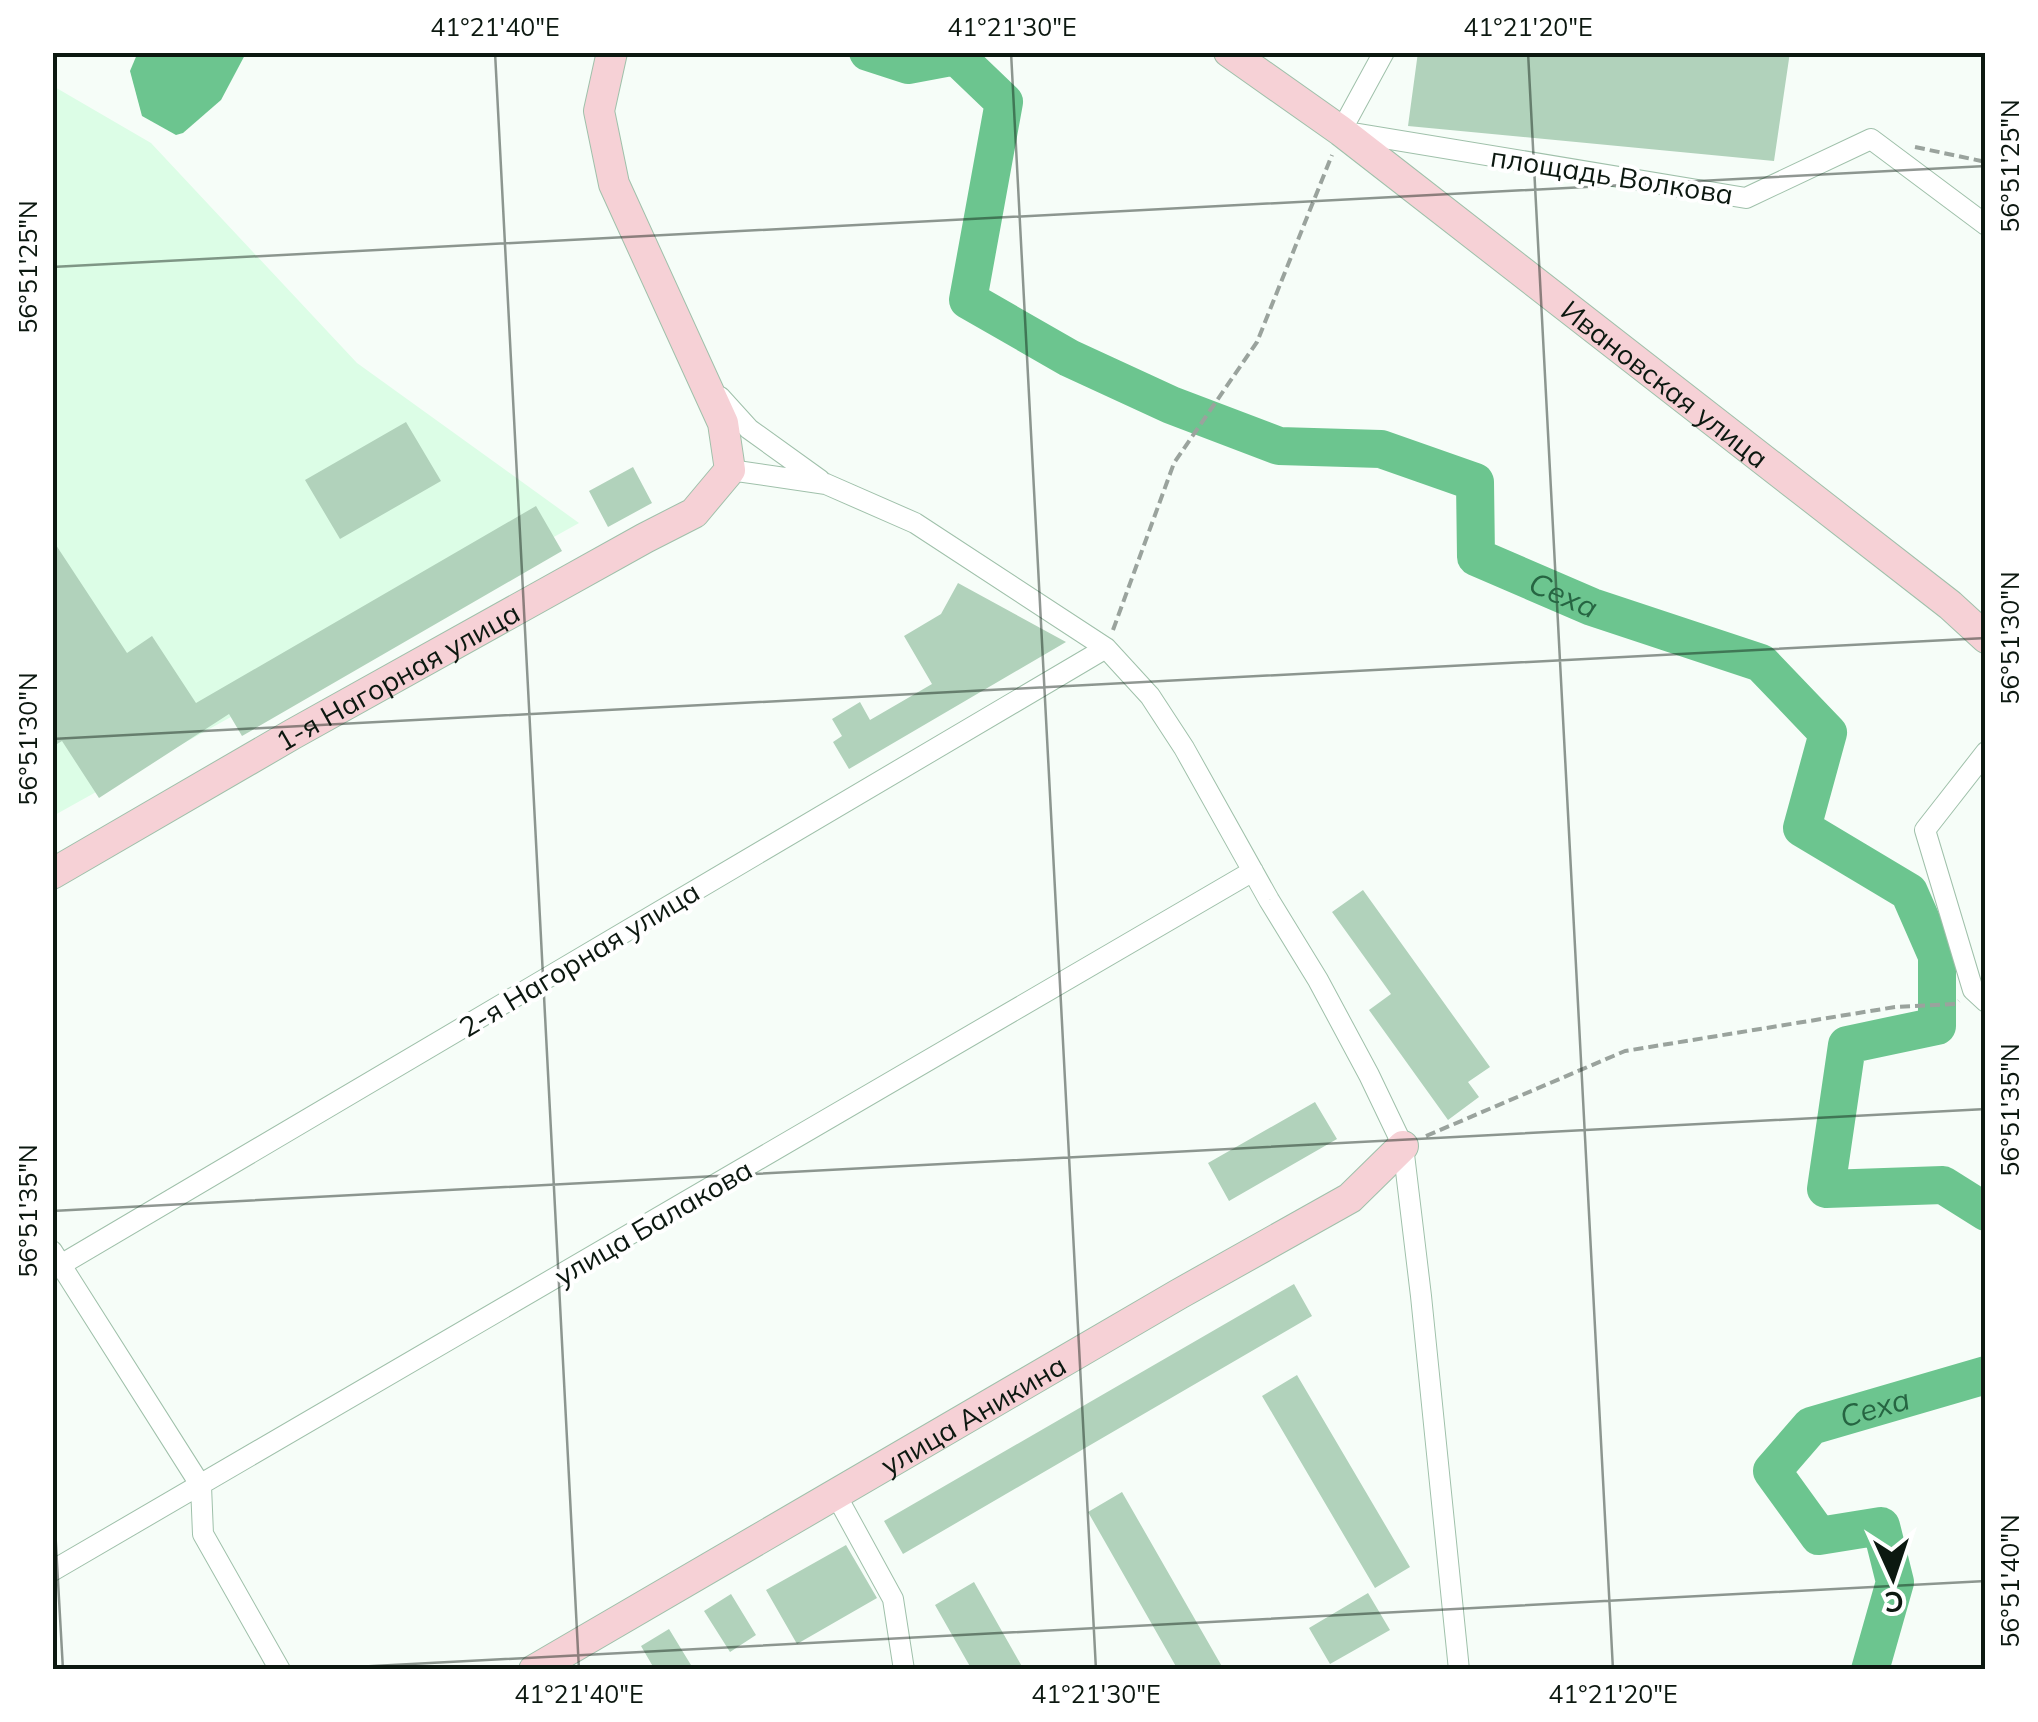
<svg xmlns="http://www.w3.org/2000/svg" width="2038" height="1722" viewBox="0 0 2038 1722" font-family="Mulish,sans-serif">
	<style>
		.built { fill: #dcfde6 }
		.water { fill: #6cc58f }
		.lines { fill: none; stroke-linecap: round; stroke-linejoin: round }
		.river { stroke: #6cc58f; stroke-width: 38 }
		.building { fill: #b1d2bb }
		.street-casing { stroke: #9fc0aa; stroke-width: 22 }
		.secondary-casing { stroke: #9fc0aa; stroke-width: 32 }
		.path { stroke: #9aa39d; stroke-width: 4; stroke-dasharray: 10 5; stroke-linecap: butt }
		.street { stroke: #fff; stroke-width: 20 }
		.secondary { stroke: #f6d1d6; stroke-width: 30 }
		.ticks { fill: none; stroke: #0c1810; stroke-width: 2.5; stroke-opacity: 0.45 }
		.labels { text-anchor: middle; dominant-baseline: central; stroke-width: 8; stroke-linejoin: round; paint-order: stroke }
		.street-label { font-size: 28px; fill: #0c1810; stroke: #fff }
		.water-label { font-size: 30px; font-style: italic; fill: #266542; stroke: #fff }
		.neatline { fill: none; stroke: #0c1810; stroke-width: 4 }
		.ticks-label { font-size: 25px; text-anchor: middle; fill: #0c1810 }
	</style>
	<rect width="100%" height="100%" fill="#f6fdf8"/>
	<path class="built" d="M 53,86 L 151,143 L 357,363 L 579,523 L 53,816 Z"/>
	<path class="water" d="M 138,52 L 246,52 L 246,53 L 221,100 L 183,133 L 176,135 L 142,116 L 130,71 Z"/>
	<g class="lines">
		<g class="river">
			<path id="s1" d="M 868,52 L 908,65 L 956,56 L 1004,102 L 968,300 L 1069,358 L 1171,405 L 1279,446 L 1381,449 L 1475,482 L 1476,557 L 1592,607 L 1761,663 L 1828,733 L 1802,828 L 1909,892 L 1937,956 L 1937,1026 L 1847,1045 L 1826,1189 L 1943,1185 L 1986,1212"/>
			<path id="s2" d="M 1870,1670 L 1895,1582 L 1881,1526 L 1819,1536 L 1772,1471 L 1811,1426 L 1986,1375"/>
		</g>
	</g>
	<path class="building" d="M 1418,52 L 1790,52 L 1774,161 L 1408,126 Z
		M 406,422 L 441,481 L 340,539 L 305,480 Z
		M 633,467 L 652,503 L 608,527 L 589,491 Z
		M 536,506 L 562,551 L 242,736 L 229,714 L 99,798 L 62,741 L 52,747 L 52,539 L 127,653 L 152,636 L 196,703 Z
		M 958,583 L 1066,642 L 849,769 L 833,742 L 842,736 L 832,719 L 860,702 L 870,720 L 932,684 L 904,636 L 941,614 Z
		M 1363,890 L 1490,1067 L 1468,1082 L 1479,1097 L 1448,1120 L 1369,1010 L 1391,994 L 1332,912 Z
		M 1315,1102 L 1337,1139 L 1229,1201 L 1208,1163 Z
		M 1294,1284 L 1312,1316 L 903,1554 L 884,1521 Z
		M 1297,1375 L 1410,1567 L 1375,1588 L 1262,1396 Z
		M 1122,1492 L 1224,1670 L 1178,1670 L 1088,1512 Z
		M 846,1545 L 877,1598 L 797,1644 L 766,1590 Z
		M 974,1582 L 1024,1670 L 972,1670 L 935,1605 Z
		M 1368,1593 L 1390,1630 L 1330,1664 L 1309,1628 Z
		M 731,1594 L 756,1635 L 730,1652 L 704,1611 Z
		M 669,1629 L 694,1670 L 655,1670 L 641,1646 Z"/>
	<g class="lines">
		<g class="street-casing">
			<path id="street" d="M 1384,52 L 1341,131 L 1746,198 L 1871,139 L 1986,225
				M 720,397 L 749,429 L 820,480
				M 730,470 L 826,484 L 915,523 L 1106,648 L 1150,696 L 1184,748 L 1269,900 L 1318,980 L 1369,1075 L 1403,1146 L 1421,1296 L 1459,1670
				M 1986,752 L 1925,830 L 1973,990 L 1986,1002
				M 52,1251 L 201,1486 L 203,1534 L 280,1670
				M 52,1270 L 1106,648
				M 836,1495 L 893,1599 L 904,1670
				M 52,1571 L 1253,871"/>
		</g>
		<g class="secondary-casing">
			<g id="secondary">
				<path id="s3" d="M 1229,52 L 1341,131 L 1950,605 L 1986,638"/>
				<path id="s4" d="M 52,874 L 293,734 L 645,538 L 694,513 L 730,470 L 723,423 L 614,184 L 599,111 L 612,52"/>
				<path id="s5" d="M 534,1670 L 1179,1294 L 1350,1198 L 1403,1146"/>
			</g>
		</g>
		<path class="path" d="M 1915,147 L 1986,162
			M 1113,630 L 1174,463 L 1257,342 L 1332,155
			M 1426,1136 L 1625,1051 L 1895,1007 L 1956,1004 L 1959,1001"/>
		<use href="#street" class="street"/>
		<use href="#secondary" class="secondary"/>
	</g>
	<path class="ticks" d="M 495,52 L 579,1670M 1011,52 L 1096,1670M 1528,52 L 1613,1670M 52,267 L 1986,166M 52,739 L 1986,638M 52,1211 L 1986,1109M 52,1474 L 63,1670M 298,1670 L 1986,1581"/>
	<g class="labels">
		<g class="street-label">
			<text transform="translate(1612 175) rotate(9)">площадь Волкова</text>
			<text stroke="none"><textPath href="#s3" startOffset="548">Ивановская улица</textPath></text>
			<text stroke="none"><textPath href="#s4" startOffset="398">1-я Нагорная улица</textPath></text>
			<text transform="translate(579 959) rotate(-31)">2-я Нагорная улица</text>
			<text transform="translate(653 1222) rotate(-30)">улица Балакова</text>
			<text stroke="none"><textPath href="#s5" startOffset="508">улица Аникина</textPath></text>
		</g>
		<g class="water-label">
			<text stroke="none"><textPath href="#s1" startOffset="1075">Сеха</textPath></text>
			<text stroke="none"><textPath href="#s2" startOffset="418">Сеха</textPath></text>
		</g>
	</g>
	<rect width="2038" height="1722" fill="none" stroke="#ffffff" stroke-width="110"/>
	<g transform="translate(1893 1577) rotate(177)" stroke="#ffffff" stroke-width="8" paint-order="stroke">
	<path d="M0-8L18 38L0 25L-18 38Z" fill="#0c1810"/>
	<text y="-15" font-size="28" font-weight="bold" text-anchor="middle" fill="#0c1810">С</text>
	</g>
	<rect x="55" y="55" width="1928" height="1612" class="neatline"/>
	<g class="ticks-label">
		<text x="495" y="36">41°21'40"E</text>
		<text x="1012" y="36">41°21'30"E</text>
		<text x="1528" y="36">41°21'20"E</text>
		<text transform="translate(2010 166) rotate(-90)" y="9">56°51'25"N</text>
		<text transform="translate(28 267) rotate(-90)" y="9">56°51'25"N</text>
		<text transform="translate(2010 638) rotate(-90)" y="9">56°51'30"N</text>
		<text transform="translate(28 739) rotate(-90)" y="9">56°51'30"N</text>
		<text transform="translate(2010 1110) rotate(-90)" y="9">56°51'35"N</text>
		<text transform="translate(28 1211) rotate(-90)" y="9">56°51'35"N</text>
		<text transform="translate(2010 1581) rotate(-90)" y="9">56°51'40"N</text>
		<text x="579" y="1703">41°21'40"E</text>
		<text x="1096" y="1703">41°21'30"E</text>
		<text x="1613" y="1703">41°21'20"E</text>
	</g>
</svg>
